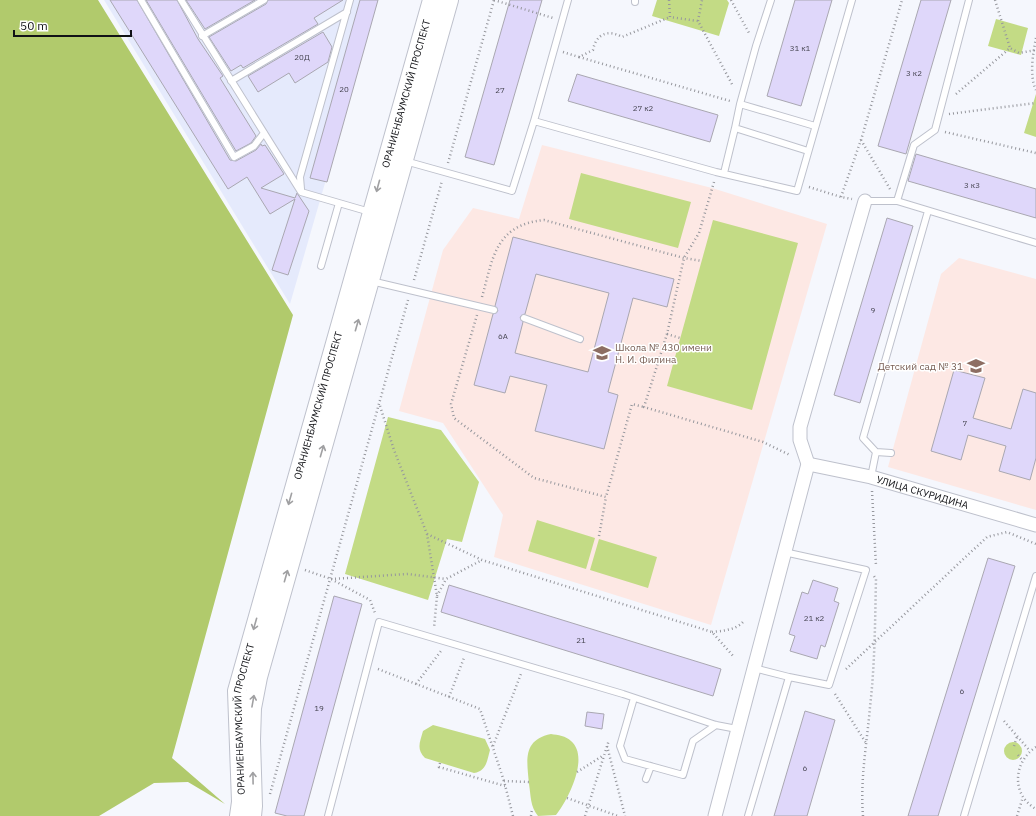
<svg xmlns="http://www.w3.org/2000/svg" width="1036" height="816" viewBox="0 0 1036 816" font-family="'IBM Plex Sans',sans-serif">
	<style>
		.built { fill: #e5eafc }
		.education { fill: #fde8e4 }
		.green { fill: #c3db85 }
		.forest { fill: #b1ca6c }
		.building { fill: #dfd7fa; stroke: #a9a7b1; fill-rule: evenodd }
		.lines { fill: none; stroke-linecap: round; stroke-linejoin: round }
		.service-casing { stroke: #bec1cc; stroke-width: 8 }
		.minor-casing { stroke: #bec1cc; stroke-width: 15 }
		.secondary-casing { stroke: #bec1cc; stroke-width: 20 }
		.path { stroke: #96979d; stroke-width: 2.5; stroke-dasharray: 1 3; stroke-linecap: butt }
		.service { stroke: #fff; stroke-width: 6 }
		.minor { stroke: #fff; stroke-width: 13 }
		.secondary { stroke: #fff; stroke-width: 18 }
		.oneway { stroke: #a0a0a2 }
		.labels { text-anchor: middle; dominant-baseline: central; stroke-width: 3; stroke-linejoin: round; paint-order: stroke }
		.number-label { font-size: 8px; fill: #44434f }
		.street-label { font-size: 10px; fill: #111216; stroke: #fff }
		.education-label { font-size: 10px; fill: #785e54; stroke: #fff; text-anchor: start }
	</style>
	<rect width="100%" height="100%" fill="#f5f7fd"/>
	<path class="built" d="M 104,0 L 378,0 L 290,304 Z"/>
	<path class="education" d="M 542,145 L 712,188 L 827,224 L 711,625 L 494,557 L 503,515 L 443,423 L 399,411 L 443,250 L 473,208 L 519,219 Z
		M 959,258 L 1036,279 L 1036,510 L 888,467 L 941,274 Z"/>
	<path class="green" d="M 657,0 L 727,0 L 729,3 L 719,36 L 652,16 Z
		M 996,19 L 1028,28 L 1021,55 L 988,46 Z
		M 1036,94 L 1036,137 L 1024,133 Z
		M 581,173 L 691,202 L 678,248 L 569,219 Z
		M 713,220 L 798,243 L 752,410 L 667,386 Z
		M 388,417 L 441,430 L 479,482 L 462,542 L 447,539 L 428,600 L 345,574 Z
		M 537,520 L 595,538 L 586,569 L 528,551 Z
		M 599,539 L 657,557 L 648,588 L 590,570 Z
		M 433,725 L 485,739 L 490,750 C 487,760 487,771 474,773 L 425,758 C 416,749 420,742 423,731 Z
		M 551,734 C 558,735 566,736 571,741 C 590,757 568,800 556,815 L 538,816 C 530,806 531,796 529,784 C 527,761 522,740 551,734 Z
		M1004 751a9 9 0 1 1 18 0a9 9 0 1 1-18 0Z"/>
	<path class="forest" d="M 0,0 L 98,0 L 293,315 L 172,758 L 225,804 L 188,782 L 154,783 L 99,816 L 0,816 Z"/>
	<path class="building" d="M 110,0 L 137,0 L 230,160 L 236,161 L 256,150 L 261,144 L 262,146 L 265,145 L 284,174 L 261,188 L 295,198 L 297,193 L 309,211 L 288,275 L 272,270 L 295,199 L 270,214 L 247,177 L 228,189 Z
		M 146,0 L 177,0 L 198,39 L 223,76 L 220,78 L 256,136 L 251,143 L 236,151 Z
		M 186,0 L 255,0 L 205,29 Z
		M 268,0 L 343,0 L 314,18 L 318,24 L 243,68 L 241,65 L 231,71 L 209,37 L 266,4 Z
		M 360,0 L 378,0 L 327,182 L 310,178 Z
		M 510,0 L 542,0 L 494,165 L 465,157 Z
		M 795,0 L 832,0 L 801,106 L 767,96 Z
		M 921,0 L 951,0 L 906,154 L 878,146 Z
		M 323,32 L 332,47 L 328,62 L 295,83 L 289,73 L 258,92 L 248,76 Z
		M 577,74 L 718,115 L 710,142 L 568,101 Z
		M 916,154 L 1036,189 L 1036,218 L 908,181 Z
		M 887,218 L 913,226 L 860,403 L 834,395 Z
		M 513,237 L 674,279 L 667,307 L 633,298 L 608,392 L 618,395 L 604,449 L 535,431 L 547,385 L 510,376 L 505,393 L 474,385 L 493,314 L 498,311 L 495,306 ZM 536,274 L 609,293 L 588,372 L 515,353 L 523,322 L 520,317 L 525,314 Z
		M 954,370 L 985,378 L 973,418 L 1011,429 L 1023,389 L 1036,393 L 1036,458 L 1030,480 L 999,471 L 1006,446 L 968,435 L 961,460 L 931,451 Z
		M 988,558 L 1015,566 L 938,816 L 908,816 Z
		M 813,580 L 838,588 L 834,601 L 839,603 L 825,647 L 821,645 L 817,659 L 790,651 L 795,636 L 789,634 L 802,592 L 808,594 Z
		M 449,585 L 721,669 L 713,696 L 441,612 Z
		M 334,596 L 362,604 L 304,816 L 287,816 L 275,813 Z
		M 805,711 L 835,720 L 807,816 L 774,816 Z
		M 587,712 L 604,714 L 602,729 L 585,726 Z"/>
	<g class="lines">
		<g class="service-casing">
			<path id="service" d="M 141,0 L 234,157 L 254,146 L 264,133
				M 181,0 L 301,192 L 370,212
				M 771,0 L 756,46 L 740,104 L 815,126
				M 635,2 L 635,0
				M 202,36 L 264,0
				M 231,81 L 347,12
				M 534,121 L 568,0
				M 735,128 L 740,104
				M 405,161 L 512,191 L 534,121 L 716,172 L 797,191 L 852,0
				M 724,173 L 735,128 L 808,151
				M 301,189 L 300,177 L 350,0
				M 865,201 L 897,201 L 1036,243
				M 897,201 L 914,145 L 935,130 L 969,0
				M 321,266 L 339,203
				M 371,281 L 494,310
				M 524,318 L 580,339
				M 876,452 L 891,453
				M 871,477 L 876,452 L 863,438 L 928,211
				M 784,552 L 866,570 L 829,685 L 789,677
				M 634,698 L 620,746 L 625,759 L 683,775 L 693,741 L 716,725
				M 646,779 L 651,766
				M 328,816 L 379,622 L 623,694 L 716,725 L 737,729
				M 748,816 L 789,677 L 754,668
				M 964,816 L 1036,576"/>
		</g>
		<g class="minor-casing">
			<g id="minor">
				<path id="s1" d="M 808,464 L 871,477 L 1036,525"/>
				<path d="M 715,816 L 808,464 L 800,440 L 800,427 L 865,201"/>
			</g>
		</g>
		<g class="secondary-casing">
			<g id="secondary">
				<path id="s2" d="M 239,816 L 241,802 L 237,691 L 432,0"/>
				<path d="M 252,816 L 253,806 L 251,740 L 252,708 L 258,677 L 449,0"/>
			</g>
		</g>
		<path class="path" d="M 494,0 L 553,18
			M 669,0 L 670,17 L 698,21 L 733,86
			M 731,0 L 749,33
			M 995,0 L 1010,48
			M 698,21 L 702,0
			M 1036,38 C 1033,54 1029,75 1036,90
			M 563,52 L 579,57 L 593,50 C 596,34 608,29 622,37 L 670,17
			M 579,57 L 730,101
			M 956,94 L 1010,48 L 1019,53 L 1036,50
			M 949,114 L 1036,103
			M 945,132 L 1036,153
			M 861,140 L 890,189
			M 448,163 L 494,0
			M 714,182 L 699,233 L 684,258 L 667,334 L 644,407 L 763,442 L 790,455
			M 809,187 L 841,197 L 852,199
			M 841,197 L 861,140 L 902,0
			M 414,280 L 442,181
			M 482,297 C 493,258 495,225 544,220 L 684,258 L 702,261
			M 477,315 L 451,404 L 454,418 L 534,478 L 606,497 L 632,404 L 644,407
			M 667,334 L 680,338
			M 380,406 L 394,450 L 427,534 L 437,596 L 434,628
			M 872,491 L 876,566
			M 427,534 L 482,560 L 712,632 L 734,657
			M 599,536 L 606,497
			M 305,570 L 331,579 L 370,600 L 375,613
			M 331,579 L 408,574 L 446,579
			M 437,596 L 446,579 L 482,560
			M 712,632 C 722,631 736,630 743,622
			M 378,669 L 480,709 L 504,781
			M 846,669 L 987,537 L 1007,532 L 1036,544
			M 416,684 L 441,651
			M 835,694 L 866,743
			M 449,697 L 464,658
			M 1004,721 L 1030,751
			M 493,746 L 521,674
			M 607,746 L 625,816
			M 1014,746 L 1017,737
			M 1036,747 C 1013,762 1011,795 1036,809
			M 1018,755 L 1022,760
			M 440,763 L 439,767 L 505,786
			M 577,772 L 604,755
			M 270,794 L 408,300
			M 567,798 L 618,816
			M 513,816 L 504,781 L 529,782
			M 531,816 L 532,809
			M 585,816 L 609,740
			M 863,816 C 860,779 867,743 870,707 C 875,664 875,621 876,579 L 874,576
			M 1017,816 L 1023,797"/>
		<use href="#service" class="service"/>
		<use href="#minor" class="minor"/>
		<use href="#secondary" class="secondary"/>
	</g>
	<defs><path id="oneway-shaft" d="M-6 0H5M1.5-3L5.5 0L1.5 3" fill="none" stroke-width="1.6" stroke-linecap="round" stroke-linejoin="round"/></defs>
	<g class="oneway">
		<use href="#oneway-shaft" transform="translate(378 186) rotate(105)"/>
		<use href="#oneway-shaft" transform="translate(357 325) rotate(-74)"/>
		<use href="#oneway-shaft" transform="translate(322 451) rotate(-74)"/>
		<use href="#oneway-shaft" transform="translate(290 499) rotate(106)"/>
		<use href="#oneway-shaft" transform="translate(286 576) rotate(-74)"/>
		<use href="#oneway-shaft" transform="translate(255 624) rotate(106)"/>
		<use href="#oneway-shaft" transform="translate(253 701) rotate(-80)"/>
		<use href="#oneway-shaft" transform="translate(253 778) rotate(-91)"/>
	</g>
	<defs>
		<g id="school-bare" transform="scale(1.38)"><path d="M0-5L7-2L0 1L-7-2ZM-4 1L0 2.5L4 1V4Q0 6-4 4Z" fill="#8d6e63" stroke="#fff" stroke-width="2.5" paint-order="stroke"/></g>
	</defs>
	<g fill-rule="evenodd">
		<use href="#school-bare" x="602" y="353"/>
		<use href="#school-bare" x="976" y="366"/>
	</g>
	<g class="labels">
		<g class="number-label">
			<text x="800" y="48">31 к1</text>
			<text x="302" y="57">20Д</text>
			<text x="914" y="73">3 к2</text>
			<text x="344" y="89">20</text>
			<text x="500" y="90">27</text>
			<text x="643" y="108">27 к2</text>
			<text x="972" y="185">3 к3</text>
			<text x="873" y="310">9</text>
			<text x="503" y="336">6А</text>
			<text x="965" y="423">7</text>
			<text x="814" y="618">21 к2</text>
			<text x="581" y="640">21</text>
			<text x="962" y="691">6</text>
			<text x="319" y="708">19</text>
			<text x="805" y="768">6</text>
		</g>
		<g class="street-label">
			<text stroke="none"><textPath href="#s2" startOffset="746">ОРАНИЕНБАУМСКИЙ ПРОСПЕКТ</textPath></text>
			<text stroke="none"><textPath href="#s2" startOffset="422">ОРАНИЕНБАУМСКИЙ ПРОСПЕКТ</textPath></text>
			<text stroke="none"><textPath href="#s1" startOffset="118">УЛИЦА СКУРИДИНА</textPath></text>
			<text stroke="none"><textPath href="#s2" startOffset="98">ОРАНИЕНБАУМСКИЙ ПРОСПЕКТ</textPath></text>
		</g>
		<g class="education-label">
			<text x="615" y="347">Школа № 430 имени<tspan x="615" dy="12">Н. И. Филина</tspan></text>
			<text x="963" y="366" text-anchor="end">Детский сад № 31</text>
		</g>
	</g>
	<path d="M14 30v6h117v-6" fill="none" stroke="#111216" stroke-width="2"/>
	<text x="20" y="30" font-size="12" fill="#111216" stroke="#ffffff" stroke-width="3" paint-order="stroke">50 m</text>
</svg>
